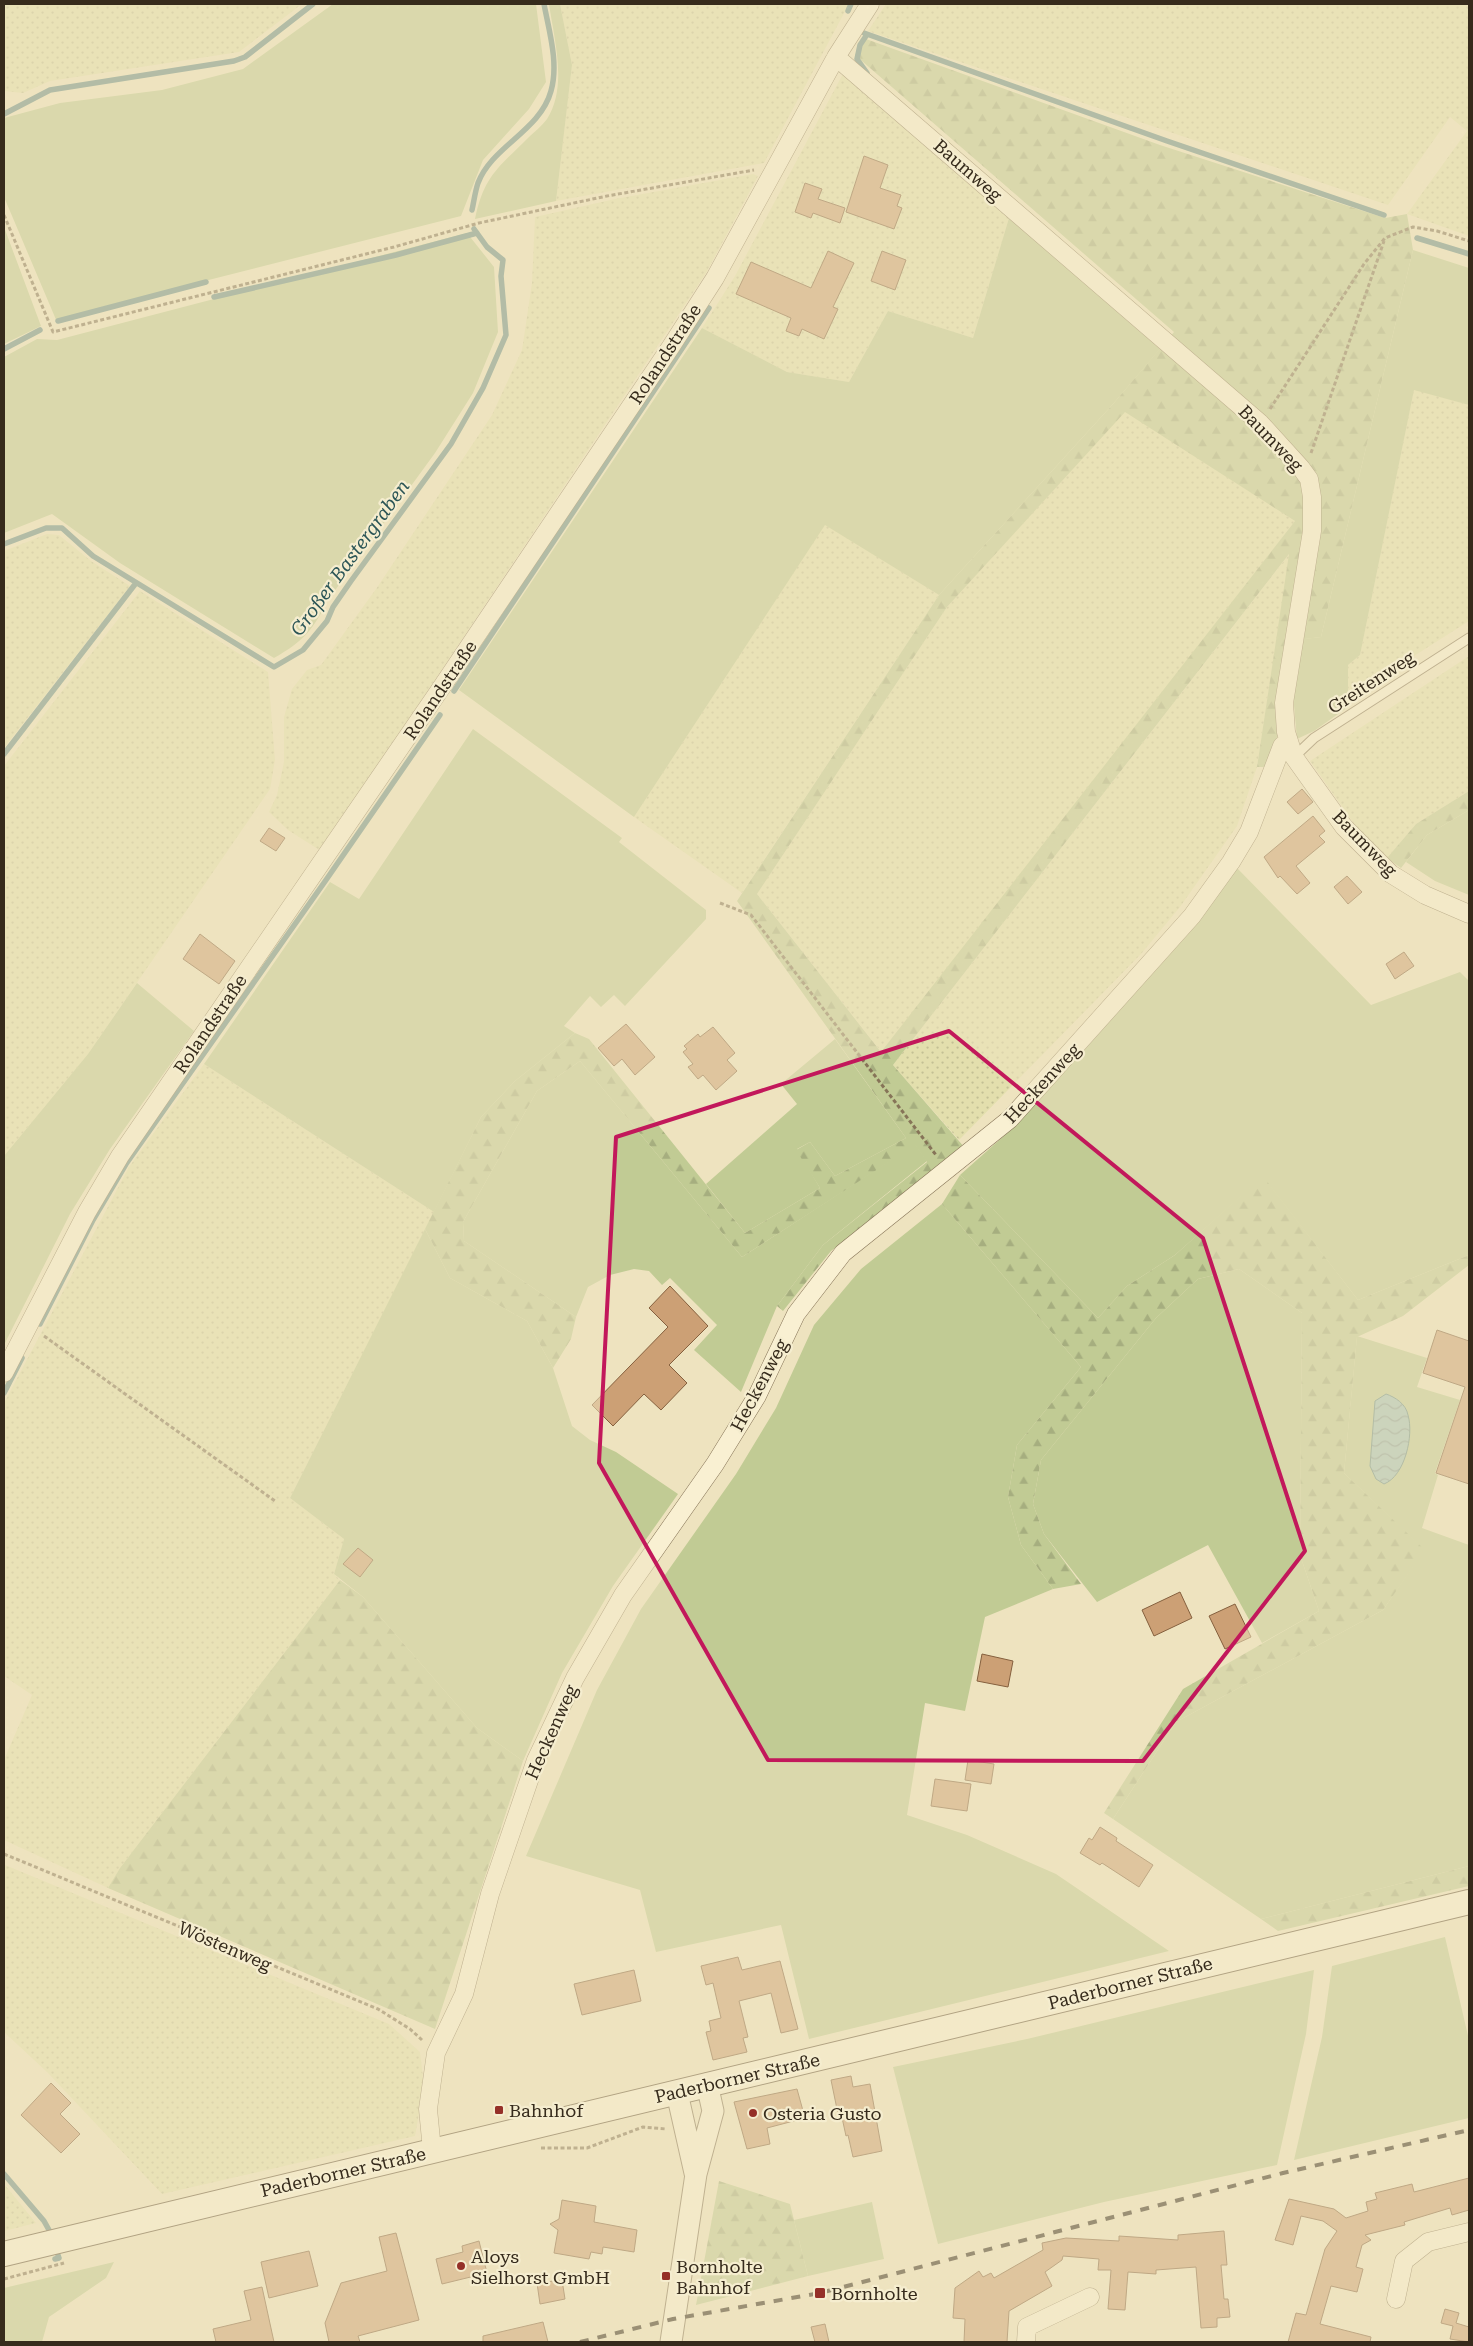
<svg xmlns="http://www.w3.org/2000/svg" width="1473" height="2346" viewBox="0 0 1473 2346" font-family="'Roboto Serif',serif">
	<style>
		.farmland { fill: url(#farmland-dots) }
		.green { fill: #c1cb94 }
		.forest { fill: url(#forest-firs); fill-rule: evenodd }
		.water { fill: url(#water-waves); stroke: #6a8d87 }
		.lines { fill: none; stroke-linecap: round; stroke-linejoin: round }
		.stream { stroke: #6a8d87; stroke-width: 5.5 }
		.building { fill: #cca075; stroke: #85603e }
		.service-casing { stroke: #867458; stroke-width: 11 }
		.minor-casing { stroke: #867458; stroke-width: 19 }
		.tertiary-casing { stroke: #867458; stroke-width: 23 }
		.secondary-casing { stroke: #68553b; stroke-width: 26 }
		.path { stroke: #867458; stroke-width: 3; stroke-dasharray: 4 2.5; stroke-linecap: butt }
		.service { stroke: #f9f0d2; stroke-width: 9 }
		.minor { stroke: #f9f0d2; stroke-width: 18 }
		.tertiary { stroke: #f9f0d2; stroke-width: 21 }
		.secondary { stroke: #f9f0d2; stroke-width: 24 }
		.rail { stroke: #362b1c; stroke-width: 4; stroke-dasharray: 9 9; stroke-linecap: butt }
		.marked { fill: none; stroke: #c2185b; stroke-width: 4; stroke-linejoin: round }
		.poi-dot { fill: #953028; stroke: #f5edcf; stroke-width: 2 }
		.labels { text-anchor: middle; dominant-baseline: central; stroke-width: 4.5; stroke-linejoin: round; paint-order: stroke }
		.street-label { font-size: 18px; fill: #362b1c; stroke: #f5edcf }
		.poi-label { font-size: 18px; fill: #362b1c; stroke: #f5edcf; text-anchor: start }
		.water-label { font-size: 19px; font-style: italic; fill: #2b5556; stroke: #f5edcf }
	</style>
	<defs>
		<pattern id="farmland-dots" width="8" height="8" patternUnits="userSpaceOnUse" patternTransform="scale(1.25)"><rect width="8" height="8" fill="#e3dfad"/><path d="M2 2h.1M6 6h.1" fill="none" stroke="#c3c094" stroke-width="1.8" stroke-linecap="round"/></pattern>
		<pattern id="forest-firs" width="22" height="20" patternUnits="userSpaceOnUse" patternTransform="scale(1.25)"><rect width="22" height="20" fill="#c1cb94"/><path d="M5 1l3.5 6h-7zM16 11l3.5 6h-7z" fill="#a6ae7f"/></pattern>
		<pattern id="water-waves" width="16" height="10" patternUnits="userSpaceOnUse" patternTransform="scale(1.25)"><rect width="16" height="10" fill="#a3c0b9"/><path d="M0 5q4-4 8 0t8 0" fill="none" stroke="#869c96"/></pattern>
	</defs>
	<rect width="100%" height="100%" fill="#eee3bf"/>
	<path class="farmland" d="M 4,4 L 302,4 L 239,52 L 50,81 L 23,93 L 4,91 Z
		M 560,4 L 849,4 L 764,163 L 556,201 L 572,65 Z
		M 886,4 L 1469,4 L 1469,236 L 1407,214 L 1467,131 L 1450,117 L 1388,205 L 868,31 Z
		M 845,70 L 1009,218 L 973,338 L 888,311 L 849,382 L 787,372 L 702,328 L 735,276 Z
		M 753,174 L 758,176 L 706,273 L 321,851 L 288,830 L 269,812 L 277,795 L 284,762 L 284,717 L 292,689 L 307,670 L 321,665 L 376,589 L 492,415 L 522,350 L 532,283 L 535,217 L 615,199 Z
		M 1414,389 L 1469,405 L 1469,621 L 1348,698 L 1348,665 L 1360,655 Z
		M 1125,411 L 1295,521 L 882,1053 L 757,894 L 947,607 Z
		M 825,524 L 939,595 L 742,893 L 634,817 Z
		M 47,534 L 59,535 L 91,561 L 130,586 L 4,748 L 4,551 Z
		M 1290,553 L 1257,767 L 1237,826 L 1180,907 L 1141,954 L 959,1140 L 893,1065 Z
		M 140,591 L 268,672 L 275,760 L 270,789 L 88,1054 L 4,1156 L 4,766 Z
		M 1469,656 L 1469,791 L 1416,824 L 1387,858 L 1355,825 L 1310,761 Z
		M 204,1064 L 434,1212 L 290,1498 L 344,1539 L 334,1574 L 340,1580 L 120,1868 L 108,1888 L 4,1840 L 4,1760 L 32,1695 L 4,1676 L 4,1403 L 129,1167 Z
		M 5,1865 L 389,2024 L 420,2052 L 424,2086 L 415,2136 L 162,2194 L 48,2073 L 4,2032 Z
		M 4,2184 L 36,2223 L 4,2231 Z"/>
	<path class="green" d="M 333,4 L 536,4 L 546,82 L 529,109 L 483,160 L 461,216 L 102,307 L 57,322 L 4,197 L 4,118 L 60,103 L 162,90 L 243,69 Z
		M 549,4 L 560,4 L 572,65 L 556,201 L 475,219 C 484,176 498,168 528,138 C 534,132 542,126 547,119 C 568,86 554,39 549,4 Z
		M 1009,218 L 1160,349 L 1113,404 L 939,595 L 825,525 L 634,817 L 459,690 L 702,328 L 787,372 L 849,382 L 888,311 L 973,338 Z
		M 4,227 L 41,326 L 4,344 Z
		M 467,233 L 494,267 L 498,332 L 473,393 L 435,453 L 328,600 C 313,630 304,641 274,658 L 120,563 L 52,514 L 4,533 L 4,357 L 37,339 L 57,340 Z
		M 1413,250 L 1469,268 L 1469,405 L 1414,390 L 1360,655 L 1348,665 L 1348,707 L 1314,731 L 1297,739 L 1293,694 L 1303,639 L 1321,637 Z
		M 473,729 L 622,838 L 619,842 L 706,910 L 706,919 L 625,1006 L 614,995 L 601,1007 L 590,996 L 564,1026 L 575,1033 L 515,1081 L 481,1117 L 434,1212 L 204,1064 L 330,882 L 359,899 Z
		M 1469,810 L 1469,895 L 1435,881 L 1406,862 L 1427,835 Z
		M 1237,868 L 1371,1005 L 1460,972 L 1469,981 L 1469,1255 L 1358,1300 L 1263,1177 L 1175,1255 L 1127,1286 L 1098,1318 L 960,1175 L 1015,1126 Z
		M 137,983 L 194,1031 L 110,1149 L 70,1214 L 4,1345 L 4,1156 L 88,1054 Z
		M 835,1039 L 906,1138 L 835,1176 L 810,1142 L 797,1149 L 820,1188 L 745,1233 L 706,1184 L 797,1104 L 781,1084 Z
		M 580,1061 L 742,1257 L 915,1144 L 927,1161 L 823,1245 L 777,1306 L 741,1392 L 694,1350 L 717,1325 L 670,1278 L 662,1285 L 649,1271 L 634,1269 L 610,1275 L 588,1287 L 576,1317 L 464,1241 L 463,1222 L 537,1091 Z
		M 942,1204 L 1081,1367 L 1017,1445 L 1008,1497 L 1021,1545 L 1053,1589 L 985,1617 L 965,1711 L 925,1703 L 907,1815 L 967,1835 L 1056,1874 L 1169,1951 L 809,2039 L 781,1925 L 656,1952 L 640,1890 L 526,1856 L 597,1690 L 641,1609 L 736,1474 L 776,1408 L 814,1325 L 861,1269 Z
		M 425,1229 L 450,1278 L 527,1321 L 553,1368 L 572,1426 L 590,1440 L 616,1452 L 678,1494 L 613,1586 L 562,1673 L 523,1761 L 477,1728 L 363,1597 L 334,1574 L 344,1539 L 290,1498 Z
		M 1239,1269 L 1302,1313 L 1300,1555 L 1319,1611 L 1262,1643 L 1208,1545 L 1097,1602 L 1044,1534 L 1033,1504 L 1041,1460 L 1156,1318 L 1198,1279 Z
		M 1357,1336 L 1427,1358 L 1417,1387 L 1460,1400 L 1435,1473 L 1438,1475 L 1422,1528 L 1469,1545 L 1469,1866 L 1261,1919 L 1113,1819 L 1176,1722 L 1383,1610 L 1424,1550 L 1344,1473 Z
		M 1445,1937 L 1469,2040 L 1469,2118 L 1294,2160 L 1322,2037 L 1332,1966 Z
		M 1314,1970 L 1306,2034 L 1277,2165 L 1104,2202 L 938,2244 L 893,2067 L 1027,2039 Z
		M 872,2202 L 884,2259 L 808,2276 L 794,2220 Z
		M 114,2262 L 106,2278 L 49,2317 L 42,2342 L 4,2342 L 4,2288 Z"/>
	<path class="forest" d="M 866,39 L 1160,145 L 1385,218 L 1407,214 L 1413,250 L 1321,637 L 1289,641 L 1280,727 L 1269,767 L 1257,767 L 1289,554 L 893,1065 L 965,1148 L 831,1251 L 783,1311 L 777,1306 L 823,1245 L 927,1162 L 915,1145 L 742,1257 L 580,1061 L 537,1091 L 463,1222 L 464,1241 L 576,1317 L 571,1339 L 553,1368 L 527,1321 L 450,1278 L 425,1229 L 481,1117 L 515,1081 L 575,1033 L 589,1039 L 745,1233 L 820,1188 L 796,1150 L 810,1142 L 835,1176 L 906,1138 L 737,901 L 939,595 L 1113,404 L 1174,332 L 855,55 ZM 1125,412 L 1295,521 L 881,1052 L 757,894 L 947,607 Z
		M 1469,791 L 1469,810 L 1427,835 L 1401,868 L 1387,858 L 1416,824 Z
		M 960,1175 L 1098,1318 L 1127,1286 L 1175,1255 L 1263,1176 L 1358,1300 L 1469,1255 L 1469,1265 L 1403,1316 L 1357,1337 L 1344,1473 L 1425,1550 L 1383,1610 L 1176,1722 L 1113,1819 L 1104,1813 L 1183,1689 L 1319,1611 L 1300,1555 L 1302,1313 L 1239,1269 L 1198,1279 L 1156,1318 L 1041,1460 L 1033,1504 L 1044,1534 L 1081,1584 L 1053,1589 L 1021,1545 L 1008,1497 L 1017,1445 L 1081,1367 L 942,1204 Z
		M 340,1580 L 363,1597 L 477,1728 L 523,1761 L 435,2029 L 108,1888 L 120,1868 Z
		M 1469,1866 L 1469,1886 L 1278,1931 L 1261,1919 Z
		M 719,2181 L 790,2204 L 808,2276 L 696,2305 Z"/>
	<path class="water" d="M 1386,1394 C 1395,1397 1406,1404 1408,1415 C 1414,1435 1405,1476 1384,1484 L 1376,1479 L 1370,1466 L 1375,1401 Z"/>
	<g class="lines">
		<path class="stream" d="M 848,11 L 851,4
			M 864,33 L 1167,141 L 1384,215
			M 866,36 L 860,45 L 857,59 L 867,73
			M 4,114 L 50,90 L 234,61 L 245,57 L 313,4
			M 472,210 C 474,201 475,192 478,183 C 492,146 540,131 551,91 C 559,63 549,31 544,4
			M 1417,238 L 1469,254
			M 214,297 L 396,255 L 477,233
			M 58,321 L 206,282
			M 4,349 L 40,330
			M 4,544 L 46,528 L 62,528 L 93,556 L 274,667 L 303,650 L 327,621 L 333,607 L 351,581 L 451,444 L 483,388 L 506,335 L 501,276 L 503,260 L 487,247 L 474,229
			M 454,691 L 709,308
			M 4,754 L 136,583
			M 40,1324 L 93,1220 L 126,1164 L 326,880 L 440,715
			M 4,1393 L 22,1358
			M 4,2174 L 44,2221 L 49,2230
			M 55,2259 L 59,2258 L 58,2255"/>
	</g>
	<path class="building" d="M 864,156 L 888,165 L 880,188 L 901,195 L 897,206 L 902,208 L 894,229 L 846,212 Z
		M 805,183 L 822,189 L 818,199 L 845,208 L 840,223 L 813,213 L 811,218 L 795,212 Z
		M 828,251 L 854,263 L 833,307 L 838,309 L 824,339 L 802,329 L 799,336 L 786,331 L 791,318 L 736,294 L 751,262 L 811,288 Z
		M 882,251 L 906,260 L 895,290 L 871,281 Z
		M 1302,789 L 1313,802 L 1298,814 L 1287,802 Z
		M 1313,816 L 1325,831 L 1319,836 L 1325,842 L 1296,866 L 1310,883 L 1297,894 L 1280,876 L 1278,878 L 1264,857 Z
		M 269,828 L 285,838 L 276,851 L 260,841 Z
		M 1347,876 L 1362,892 L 1348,904 L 1334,887 Z
		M 200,934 L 235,961 L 219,984 L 183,959 Z
		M 1404,952 L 1414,966 L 1395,979 L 1386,964 Z
		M 626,1024 L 655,1057 L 635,1075 L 622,1059 L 614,1066 L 598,1048 Z
		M 713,1027 L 735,1053 L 727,1060 L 737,1071 L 716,1090 L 703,1075 L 698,1079 L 688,1067 L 693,1064 L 683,1052 L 687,1049 L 684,1046 L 698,1034 L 700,1037 Z
		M 670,1286 L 708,1326 L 669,1365 L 687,1383 L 661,1410 L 644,1394 L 613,1426 L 592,1405 L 668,1327 L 649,1308 Z
		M 1437,1330 L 1469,1341 L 1469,1484 L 1436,1473 L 1465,1387 L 1423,1373 Z
		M 358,1548 L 373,1560 L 360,1577 L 343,1564 Z
		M 1180,1592 L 1192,1618 L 1154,1636 L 1142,1610 Z
		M 1235,1604 L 1251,1637 L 1225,1649 L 1209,1616 Z
		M 982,1654 L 1013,1661 L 1008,1687 L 977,1681 Z
		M 968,1760 L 994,1764 L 991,1784 L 965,1780 Z
		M 935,1779 L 971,1784 L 967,1811 L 931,1806 Z
		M 1100,1827 L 1117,1838 L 1116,1841 L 1153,1865 L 1139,1887 L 1102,1863 L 1100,1865 L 1080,1853 L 1089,1838 L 1092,1840 Z
		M 738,1957 L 742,1970 L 780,1961 L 798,2029 L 781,2033 L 771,1993 L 739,2001 L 748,2037 L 743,2038 L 747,2052 L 713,2060 L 706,2032 L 711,2031 L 709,2021 L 721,2018 L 713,1983 L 706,1985 L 701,1966 Z
		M 634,1970 L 641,2001 L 582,2015 L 574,1984 Z
		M 851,2076 L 853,2087 L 870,2084 L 882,2151 L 853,2157 L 848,2135 L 846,2136 L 841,2113 L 838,2114 L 831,2080 Z
		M 51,2083 L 71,2103 L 60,2114 L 80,2134 L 61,2153 L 21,2115 Z
		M 797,2089 L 805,2118 L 767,2128 L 770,2144 L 747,2149 L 734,2102 Z
		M 1469,2178 L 1469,2210 L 1452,2215 L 1450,2208 L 1404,2222 L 1405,2225 L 1365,2235 L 1371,2240 L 1362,2245 L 1356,2267 L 1363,2269 L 1357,2292 L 1331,2286 L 1320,2324 L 1371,2337 L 1370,2342 L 1288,2342 L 1296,2313 L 1306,2315 L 1325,2249 L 1337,2231 L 1323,2221 L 1301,2216 L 1293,2245 L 1275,2240 L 1289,2199 L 1334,2209 L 1346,2218 L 1368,2211 L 1366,2202 L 1377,2199 L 1375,2193 L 1412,2184 L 1414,2192 Z
		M 562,2200 L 596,2206 L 594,2222 L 637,2230 L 634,2252 L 603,2247 L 602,2254 L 591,2252 L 589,2259 L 554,2253 L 558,2230 L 550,2224 L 559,2219 Z
		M 1224,2231 L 1227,2265 L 1221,2265 L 1224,2299 L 1228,2299 L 1230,2317 L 1217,2318 L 1217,2327 L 1201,2328 L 1196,2267 L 1156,2270 L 1156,2274 L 1128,2272 L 1125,2310 L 1108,2309 L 1111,2270 L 1098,2270 L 1099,2259 L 1063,2256 L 1062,2260 L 1045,2272 L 1052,2286 L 1009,2311 L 1007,2342 L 964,2342 L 965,2319 L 953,2318 L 955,2288 L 979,2271 L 983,2277 L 991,2273 L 994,2278 L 1043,2250 L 1042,2243 L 1066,2238 L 1119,2241 L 1119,2236 L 1178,2240 L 1178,2235 Z
		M 396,2233 L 419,2320 L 358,2336 L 360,2342 L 329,2342 L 325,2323 L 341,2283 L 387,2271 L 379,2237 Z
		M 479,2241 L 487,2273 L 442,2284 L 436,2259 L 463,2252 L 462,2246 Z
		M 309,2251 L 318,2286 L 269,2298 L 261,2262 Z
		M 562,2280 L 565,2299 L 540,2304 L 537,2283 Z
		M 262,2287 L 274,2342 L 216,2342 L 213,2329 L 251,2320 L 244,2291 Z
		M 1445,2309 L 1459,2313 L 1456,2323 L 1469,2327 L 1469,2342 L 1450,2339 L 1453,2326 L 1441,2323 Z
		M 543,2322 L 548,2342 L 483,2342 L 483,2336 Z
		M 825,2324 L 829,2342 L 815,2342 L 811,2327 Z"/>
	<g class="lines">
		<g class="service-casing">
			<path id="service" d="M 1294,757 L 1314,738 L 1469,638"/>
		</g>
		<g class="minor-casing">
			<path id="minor" d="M 836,57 L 1260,423 L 1301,468 L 1309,479 L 1312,497 L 1312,531 L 1284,703 L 1286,732 L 1294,757 L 1344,827 L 1391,874 L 1425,895 L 1469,914
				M 4,1373 L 87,1212 L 120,1156 L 439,691 L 670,348 L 715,278 L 836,57 L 870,4
				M 432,2150 L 428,2109 L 436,2053 L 464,1994 L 490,1894 L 536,1760 L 575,1678 L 623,1595 L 715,1464 L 757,1396 L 796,1314 L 843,1253 L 1010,1119 L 1192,916 L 1231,862 L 1249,832 L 1282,746 L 1288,741
				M 1396,2299 L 1404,2261 L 1428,2242 L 1469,2232
				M 1026,2342 L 1027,2327 L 1090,2297"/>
		</g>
		<g class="tertiary-casing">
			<path id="tertiary" d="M 677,2093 L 695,2173
				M 671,2342 L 696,2174 L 713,2111 L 707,2084"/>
		</g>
		<g class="secondary-casing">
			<path id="secondary" d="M 4,2254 L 1469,1902"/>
		</g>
		<path class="path" d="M 4,215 L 53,332 L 394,247 L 479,223 L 607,196 L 754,170
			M 1270,409 L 1364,264 L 1385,238 L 1413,227 L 1437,231 L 1469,241
			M 1311,453 L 1384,241
			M 720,903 L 751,915 L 936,1155
			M 44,1336 L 275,1501
			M 4,1854 L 378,2009 L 410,2029 L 422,2040
			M 541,2148 L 587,2148 L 643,2127 L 666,2129
			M 4,2279 L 64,2263"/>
		<use href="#service" class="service"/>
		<use href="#minor" class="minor"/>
		<use href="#tertiary" class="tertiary"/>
		<use href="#secondary" class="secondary"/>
		<path class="rail" d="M 580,2342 L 673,2319 L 820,2293 L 1283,2173 L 1469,2130"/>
	</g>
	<path d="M0 0H1473V2346H0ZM 949,1031 L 1203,1238 L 1305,1551 L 1143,1761 L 768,1760 L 599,1463 L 616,1137 Z" fill="#eee3bf" fill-opacity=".55" fill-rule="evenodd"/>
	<path class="marked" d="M 949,1031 L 1203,1238 L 1305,1551 L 1143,1761 L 768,1760 L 599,1463 L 616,1137 Z"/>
	<g class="poi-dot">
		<rect x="494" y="2105" width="10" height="10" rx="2.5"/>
		<circle cx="753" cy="2113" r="5"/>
		<circle cx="461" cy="2266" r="5"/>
		<rect x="661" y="2271" width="10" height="10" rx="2.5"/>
		<rect x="814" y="2287" width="12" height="12" rx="2.5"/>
	</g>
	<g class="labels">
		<g class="street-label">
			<text transform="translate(968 170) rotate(41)">Baumweg</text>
			<text transform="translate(665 354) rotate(-57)">Rolandstraße</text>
			<text transform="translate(1271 438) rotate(46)">Baumweg</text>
			<text transform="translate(1371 682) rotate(-33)">Greitenweg</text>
			<text transform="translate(440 690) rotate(-56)">Rolandstraße</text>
			<text transform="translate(1365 843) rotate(46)">Baumweg</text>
			<text transform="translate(210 1024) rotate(-56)">Rolandstraße</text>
			<text transform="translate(1042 1083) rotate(-47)">Heckenweg</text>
			<text transform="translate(759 1385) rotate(-62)">Heckenweg</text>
			<text transform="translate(551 1732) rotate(-66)">Heckenweg</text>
			<text transform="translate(225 1946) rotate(23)">Wöstenweg</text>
			<text transform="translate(1130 1983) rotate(-14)">Paderborner Straße</text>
			<text transform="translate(737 2078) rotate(-13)">Paderborner Straße</text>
			<text transform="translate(343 2172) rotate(-13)">Paderborner Straße</text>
		</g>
		<g class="poi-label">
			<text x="509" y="2110">Bahnhof</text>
			<text x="763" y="2113">Osteria Gusto</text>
			<text x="471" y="2256">Aloys<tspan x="471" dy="21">Sielhorst GmbH</tspan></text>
			<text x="676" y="2266">Bornholte<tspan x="676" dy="21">Bahnhof</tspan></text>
			<text x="831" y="2293">Bornholte</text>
		</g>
		<g class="water-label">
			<text transform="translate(350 558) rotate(-54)">Großer Bastergraben</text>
		</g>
	</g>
	<rect width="1473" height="2346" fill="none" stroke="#362b1c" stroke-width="10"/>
</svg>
